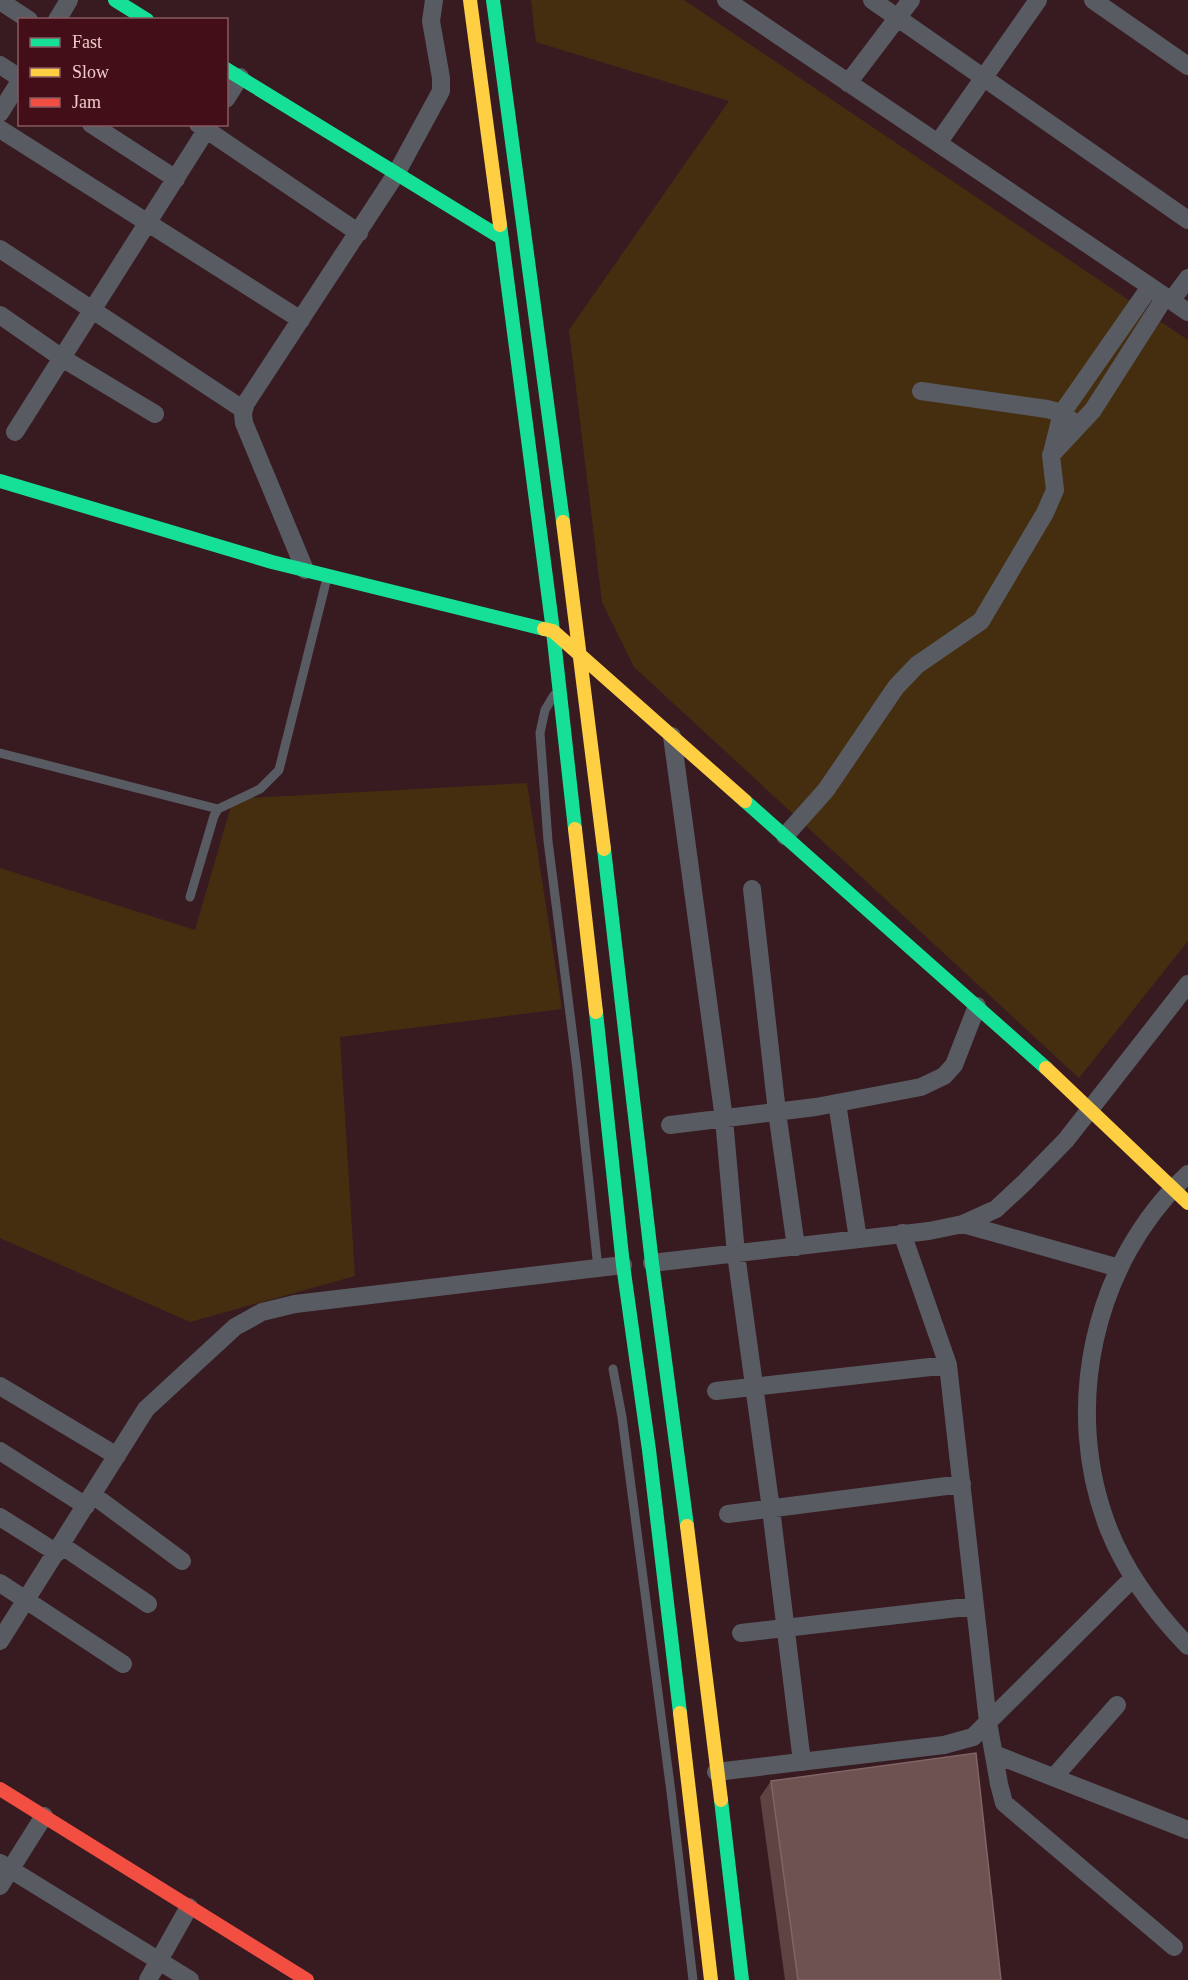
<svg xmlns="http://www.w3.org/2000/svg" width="1188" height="1980" viewBox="0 0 1188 1980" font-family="'Times New Roman',serif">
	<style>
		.green { fill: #452e10 }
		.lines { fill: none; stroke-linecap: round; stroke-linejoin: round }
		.lane { stroke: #595b62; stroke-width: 9 }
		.street { stroke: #595b62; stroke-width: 18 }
		.fast { stroke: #16e098; stroke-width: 14 }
		.slow { stroke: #ffcf43; stroke-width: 14 }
		.jam { stroke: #f24e42; stroke-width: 14 }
		.wall { fill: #5e4342 }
		.building { fill: #6e5251; stroke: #826464; stroke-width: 1.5 }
	</style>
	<rect width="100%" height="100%" fill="#371b20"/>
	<path class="green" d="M 531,0 L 684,0 L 1188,340 L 1188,941 L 1079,1078 L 634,667 L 602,602 L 569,330 L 729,101 L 536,42 Z
		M 527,783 L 562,1009 L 340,1037 L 355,1276 L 190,1322 L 0,1238 L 0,868 L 195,930 L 233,799 Z"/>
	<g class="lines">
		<path class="lane" d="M 554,695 L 545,710 L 540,733 L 548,841 L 577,1069 L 598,1268
			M 0,753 L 218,809
			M 190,897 L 214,816 L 218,809 L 260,789 L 279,770 L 327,578
			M 613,1369 L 622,1417 L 671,1792 L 693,1980"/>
		<path class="street" d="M 726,0 L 1188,312
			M 872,0 L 1188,220
			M 1093,0 L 1188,66
			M 0,1 L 29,20
			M 57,20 L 69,0
			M 0,65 L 20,78
			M 848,83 L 911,0
			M 226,99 L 240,77
			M 0,113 L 20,81
			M 91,124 L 176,179
			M 198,124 L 359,233
			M 0,129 L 301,320
			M 938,143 L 1038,0
			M 0,249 L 244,410
			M 1171,301 L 1188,278
			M 0,315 L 62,358 L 155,414
			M 921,391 L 1047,409 L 1062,413 L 1071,420
			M 15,432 L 210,124
			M 1052,453 L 1062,413 L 1150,287
			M 305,570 L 244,423 L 243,413 L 246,403 L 396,174 L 441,91 L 441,78 L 431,21 L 434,0
			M 672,736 L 724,1119 L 736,1254 L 771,1509 L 802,1762
			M 785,836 L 826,790 L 896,687 L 917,665 L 981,621 L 1045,513 L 1055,490 L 1051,455 L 1093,410 L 1165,297
			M 752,889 L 777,1112 L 796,1247
			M 837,1103 L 858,1239
			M 670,1125 L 816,1107 L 921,1087 L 944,1076 L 954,1065 L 977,1006
			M 1188,1174 C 1093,1262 1061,1409 1109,1530 C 1127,1575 1155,1612 1188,1646
			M 963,1224 L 1119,1268
			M 902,1233 L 948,1365 L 988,1722 L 999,1784 L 1004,1803 L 1174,1947
			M 652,1263 L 929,1231 L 963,1224 L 996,1209 L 1025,1182 L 1066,1140 L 1188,984
			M 0,1386 L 117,1456
			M 716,1391 L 948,1365
			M 0,1451 L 86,1506
			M 93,1495 L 182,1561
			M 728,1514 L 962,1484
			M 0,1517 L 57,1553
			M 61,1545 L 148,1604
			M 0,1583 L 123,1664
			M 741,1633 L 975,1606
			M 0,1641 L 146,1409 L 235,1327 L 262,1312 L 295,1304 L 623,1265
			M 994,1754 L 1188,1830
			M 716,1772 L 944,1745 L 973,1737 L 1133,1578
			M 1054,1777 L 1117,1705
			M 0,1863 L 190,1980
			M 0,1886 L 44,1816
			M 148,1980 L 189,1907"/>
		<path class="fast" d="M 115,0 L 147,20
			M 493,0 L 563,522
			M 226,69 L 500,237
			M 500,225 L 553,631 L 575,829
			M 0,481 L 272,562 L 544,629
			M 745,801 L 1046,1068
			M 604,849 L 652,1263 L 687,1526
			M 596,1012 L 623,1265 L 649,1450 L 680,1713
			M 721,1800 L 742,1980"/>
		<path class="slow" d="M 470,0 L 500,225
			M 563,522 L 604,849
			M 544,629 L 553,631 L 745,801
			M 575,829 L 596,1012
			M 1046,1068 L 1188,1203
			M 687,1526 L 721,1800
			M 680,1713 L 711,1980"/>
		<path class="jam" d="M 0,1789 L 307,1980"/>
	</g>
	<path class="wall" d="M 771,1781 L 1001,1980 L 785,1980 L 760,1797 Z"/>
	<path class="building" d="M 976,1753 L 1001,1980 L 798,1980 L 771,1781 Z"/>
	<rect x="18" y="18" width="210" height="108" fill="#440e18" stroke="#885960" stroke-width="1.5"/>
	<rect x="30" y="38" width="30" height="9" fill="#16e098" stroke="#885960" stroke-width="1.5"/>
	<text x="72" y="48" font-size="18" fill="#efcacc">Fast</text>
	<rect x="30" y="68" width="30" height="9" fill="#ffcf43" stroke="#885960" stroke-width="1.5"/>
	<text x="72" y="78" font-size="18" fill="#efcacc">Slow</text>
	<rect x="30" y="98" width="30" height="9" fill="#f24e42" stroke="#885960" stroke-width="1.5"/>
	<text x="72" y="108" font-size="18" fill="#efcacc">Jam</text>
</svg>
